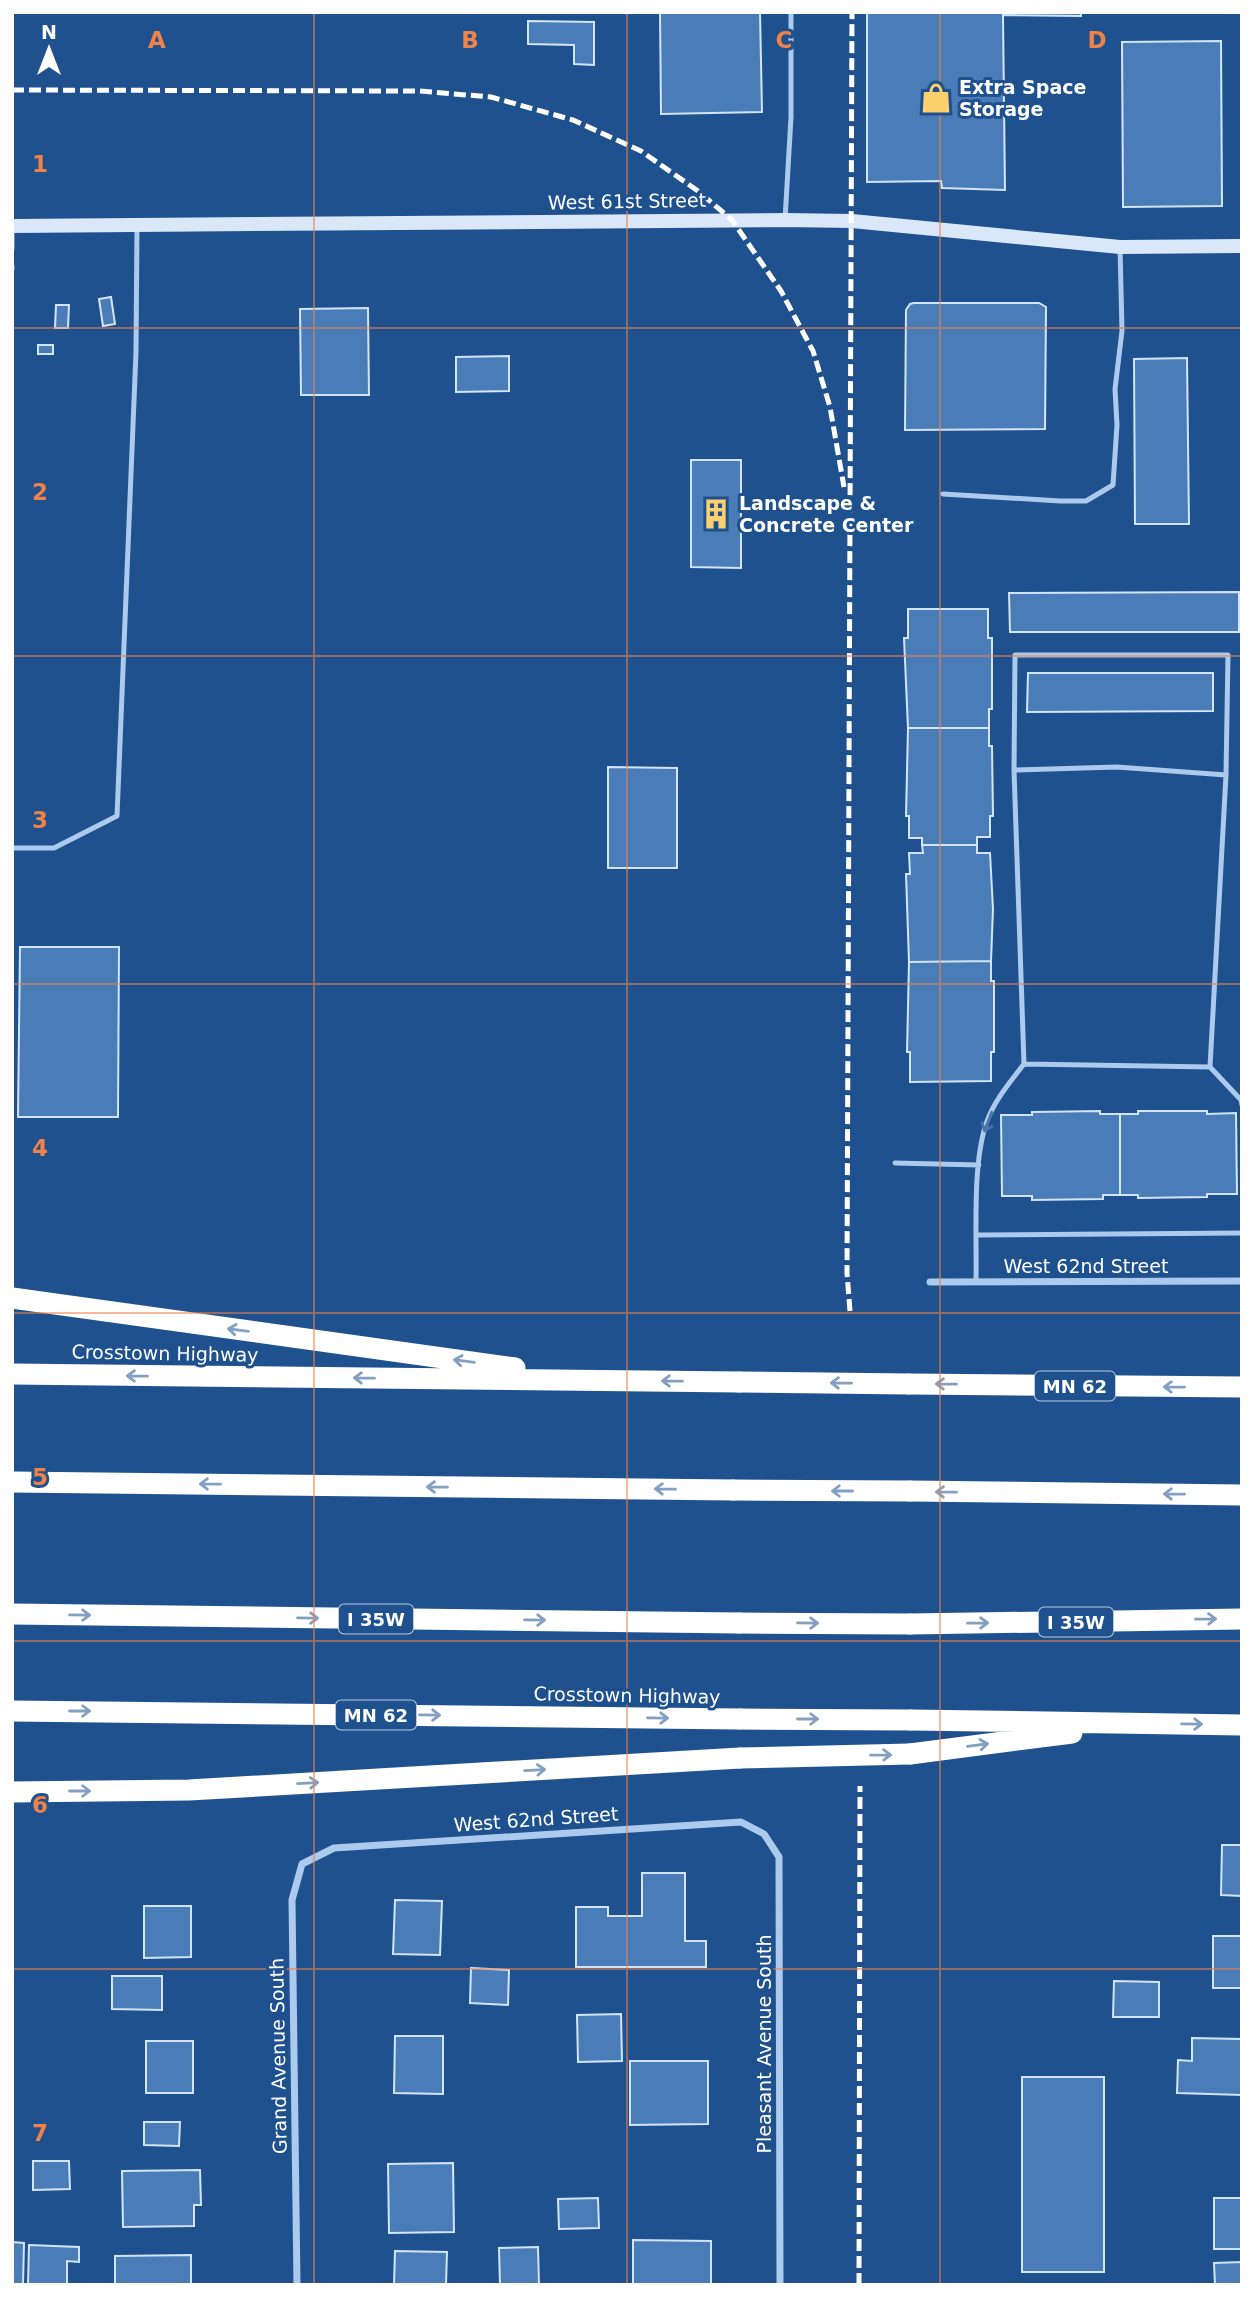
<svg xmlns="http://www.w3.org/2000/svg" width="1254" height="2297" viewBox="0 0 1254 2297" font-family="'DejaVu Sans',sans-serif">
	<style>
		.building { fill: #4a7db8; stroke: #d2e4f9; stroke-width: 2 }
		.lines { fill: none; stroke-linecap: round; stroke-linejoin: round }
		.lane { stroke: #accaed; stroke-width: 5 }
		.street { stroke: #accaed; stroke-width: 7 }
		.secondary { stroke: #d9e7f9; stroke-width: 14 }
		.highway { stroke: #fff; stroke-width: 21 }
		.rail { stroke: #fff; stroke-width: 5; stroke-dasharray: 12 5; stroke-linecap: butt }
		.highway-bridge { stroke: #fff; stroke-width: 21 }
		.oneway { stroke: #4975aa }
		.oneway2 { stroke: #839fc1 }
		.grid { fill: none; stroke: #ee8249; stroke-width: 2; stroke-opacity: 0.55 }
		.labels { text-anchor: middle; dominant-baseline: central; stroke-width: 6; stroke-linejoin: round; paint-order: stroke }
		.shield { fill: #1e518e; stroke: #bccbdd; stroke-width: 2 }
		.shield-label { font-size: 18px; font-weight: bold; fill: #fff }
		.poi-label { font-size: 19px; font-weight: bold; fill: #fff; stroke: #1e518e; text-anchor: start }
		.street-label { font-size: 19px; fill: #fff; stroke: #1e518e }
		.grid-label { font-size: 23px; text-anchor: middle; font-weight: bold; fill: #ee8249; stroke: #1e518e; stroke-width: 6; stroke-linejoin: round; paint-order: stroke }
	</style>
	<rect width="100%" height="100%" fill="#1e518e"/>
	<path class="building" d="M 660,12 L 760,12 L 762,112 L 661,114 Z
		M 867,12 L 1081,12 L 1081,16 L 1003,15 L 1005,190 L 942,188 L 941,181 L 867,182 Z
		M 528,21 L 594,22 L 594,65 L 574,64 L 574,45 L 528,44 Z
		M 1221,41 L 1222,206 L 1123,207 L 1122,42 Z
		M 111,297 L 115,324 L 103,326 L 99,299 Z
		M 914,303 L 1039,303 L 1046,307 L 1045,429 L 905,430 L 906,310 L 910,304 Z
		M 56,305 L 69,305 L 68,328 L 55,328 Z
		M 368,308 L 369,395 L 301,395 L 300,309 Z
		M 38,345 L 53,345 L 53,354 L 38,354 Z
		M 509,356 L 509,391 L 456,392 L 456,357 Z
		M 1187,358 L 1189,524 L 1135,524 L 1134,359 Z
		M 691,460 L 741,460 L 741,568 L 691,567 Z
		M 1239,592 L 1239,632 L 1010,632 L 1009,593 Z
		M 908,609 L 988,609 L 988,638 L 992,638 L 992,709 L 989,709 L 989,728 L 908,728 L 904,638 L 908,638 Z
		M 1028,673 L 1213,673 L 1213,711 L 1027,712 Z
		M 908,728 L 989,728 L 989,746 L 992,746 L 993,816 L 990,816 L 990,837 L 977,837 L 977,845 L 922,845 L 922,838 L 909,838 L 909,816 L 906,816 Z
		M 608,767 L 677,768 L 677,868 L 608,868 Z
		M 922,845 L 977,845 L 977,853 L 990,853 L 993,909 L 991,961 L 909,962 L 906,874 L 910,874 L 909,853 L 923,853 Z
		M 20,947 L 119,947 L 118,1117 L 18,1117 Z
		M 991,961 L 991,981 L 994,981 L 994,1052 L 991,1052 L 991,1081 L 910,1082 L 910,1052 L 907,1052 L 909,962 Z
		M 1100,1111 L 1100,1114 L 1120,1114 L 1120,1195 L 1103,1195 L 1103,1199 L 1032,1200 L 1032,1196 L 1002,1196 L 1001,1115 L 1032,1115 L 1032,1112 Z
		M 1138,1111 L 1207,1111 L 1207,1114 L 1236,1113 L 1237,1194 L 1207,1194 L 1207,1197 L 1138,1198 L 1138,1195 L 1120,1195 L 1120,1114 L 1138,1114 Z
		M 1222,1845 L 1242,1845 L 1242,1896 L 1221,1895 Z
		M 642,1873 L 685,1873 L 685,1941 L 706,1941 L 706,1967 L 576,1967 L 576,1907 L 608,1907 L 608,1916 L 642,1916 Z
		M 395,1900 L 442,1901 L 440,1955 L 393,1954 Z
		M 144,1906 L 191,1906 L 191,1957 L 144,1958 Z
		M 1213,1936 L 1242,1936 L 1242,1988 L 1213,1988 Z
		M 471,1968 L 509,1970 L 508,2005 L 470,2003 Z
		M 112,1976 L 162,1976 L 162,2010 L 112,2009 Z
		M 1114,1981 L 1159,1982 L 1159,2017 L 1113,2017 Z
		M 621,2014 L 622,2061 L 578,2062 L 577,2015 Z
		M 395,2036 L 443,2036 L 443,2094 L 394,2093 Z
		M 1192,2038 L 1242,2039 L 1242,2095 L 1177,2093 L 1178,2060 L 1192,2061 Z
		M 146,2041 L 193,2041 L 193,2093 L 146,2093 Z
		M 630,2061 L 708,2061 L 708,2124 L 630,2125 Z
		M 1022,2077 L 1104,2077 L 1104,2272 L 1022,2272 Z
		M 144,2122 L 180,2122 L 179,2146 L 144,2145 Z
		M 33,2161 L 69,2161 L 70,2189 L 33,2190 Z
		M 453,2163 L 454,2232 L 389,2233 L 388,2164 Z
		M 200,2170 L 201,2205 L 194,2205 L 194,2226 L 123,2227 L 122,2171 Z
		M 598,2198 L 599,2228 L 559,2229 L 558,2199 Z
		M 1214,2198 L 1242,2198 L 1242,2249 L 1214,2249 Z
		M 633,2240 L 711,2241 L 711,2285 L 633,2285 Z
		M 12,2242 L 24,2243 L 23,2285 L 12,2285 Z
		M 29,2245 L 79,2247 L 79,2262 L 67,2261 L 67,2285 L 28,2285 Z
		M 538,2247 L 539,2285 L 500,2285 L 499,2248 Z
		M 395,2251 L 447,2252 L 446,2285 L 394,2285 Z
		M 191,2255 L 191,2285 L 115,2284 L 115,2256 Z
		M 1242,2262 L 1242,2285 L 1215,2285 L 1214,2263 Z"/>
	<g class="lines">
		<path class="lane" d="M 785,220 L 791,117 L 791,12
			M 12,249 L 12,229
			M 12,266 L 12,269
			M 943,494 L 1060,501 L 1086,501 L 1113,485 L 1117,425 L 1115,389 L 1122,331 L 1120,247
			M 1014,770 L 1015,655 L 1228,655 L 1226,775
			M 12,848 L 54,848 L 117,816 L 136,352 L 137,226
			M 1210,1067 L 1024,1064 L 1014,770 L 1117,767 L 1226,775 L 1210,1067 L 1241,1100 L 1242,1105
			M 895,1163 L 979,1165
			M 977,1235 L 1242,1233
			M 976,1282 C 977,1236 972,1166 986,1124 C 993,1102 1010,1082 1024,1064"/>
		<path class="street" d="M 930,1282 L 1242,1281
			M 297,2285 L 292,1900 L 302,1864 L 334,1848 L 741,1822 L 764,1834 L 779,1857 L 780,2285"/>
		<path class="secondary" d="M 12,226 L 785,220 L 852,221 L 1120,247 L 1242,246"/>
		<path class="highway" d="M 12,1298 L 515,1368
			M 12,1374 L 739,1382
			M 909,1384 L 1242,1387
			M 12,1482 L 733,1490
			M 910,1491 L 1242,1495
			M 12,1614 L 739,1623
			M 910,1624 L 1242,1619
			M 12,1711 L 740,1719
			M 911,1720 L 1242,1725
			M 910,1754 L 1072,1733
			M 12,1792 L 189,1790 L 740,1758"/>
		<path class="rail" d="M 12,90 L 419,91 L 491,97 L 573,120 L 641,151 L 698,191 L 732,220 L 781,291 L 813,351 L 830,407 L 844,487
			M 850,1311 L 847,1273 L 852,12
			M 859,2285 L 860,1786"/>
		<path class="highway-bridge" d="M 739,1382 L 909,1384
			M 733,1490 L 910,1491
			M 739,1623 L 910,1624
			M 740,1719 L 911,1720
			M 740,1758 L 910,1754"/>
	</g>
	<defs><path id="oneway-shaft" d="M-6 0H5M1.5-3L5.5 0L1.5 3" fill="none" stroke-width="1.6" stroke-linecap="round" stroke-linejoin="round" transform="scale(1.75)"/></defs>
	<use class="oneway" href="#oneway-shaft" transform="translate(988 1122) rotate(111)"/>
	<g class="oneway2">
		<use href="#oneway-shaft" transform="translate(238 1330) rotate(-172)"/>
		<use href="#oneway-shaft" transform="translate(464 1361) rotate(-172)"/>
		<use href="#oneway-shaft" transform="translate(137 1376) rotate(-179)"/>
		<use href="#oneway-shaft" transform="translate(364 1378) rotate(-179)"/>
		<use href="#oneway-shaft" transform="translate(672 1381) rotate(-179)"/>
		<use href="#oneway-shaft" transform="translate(841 1383) rotate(-179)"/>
		<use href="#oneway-shaft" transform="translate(946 1384) rotate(-179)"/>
		<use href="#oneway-shaft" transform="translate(1174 1387) rotate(-179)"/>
		<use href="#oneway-shaft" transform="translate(210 1484) rotate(-179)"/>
		<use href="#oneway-shaft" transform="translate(437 1487) rotate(-179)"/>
		<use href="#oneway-shaft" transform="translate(665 1489) rotate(-179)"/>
		<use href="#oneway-shaft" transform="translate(842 1491) rotate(-180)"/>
		<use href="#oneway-shaft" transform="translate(946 1492) rotate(-179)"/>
		<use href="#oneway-shaft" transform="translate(1174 1494) rotate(-179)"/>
		<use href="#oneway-shaft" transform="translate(80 1615) rotate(1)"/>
		<use href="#oneway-shaft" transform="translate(308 1618) rotate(1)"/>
		<use href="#oneway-shaft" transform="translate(1206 1619) rotate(-1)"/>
		<use href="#oneway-shaft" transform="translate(535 1620) rotate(1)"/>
		<use href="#oneway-shaft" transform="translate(808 1623) rotate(1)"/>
		<use href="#oneway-shaft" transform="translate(978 1623) rotate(-1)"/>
		<use href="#oneway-shaft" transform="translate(80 1711)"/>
		<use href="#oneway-shaft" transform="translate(430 1715) rotate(1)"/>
		<use href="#oneway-shaft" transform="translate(658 1718) rotate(1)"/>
		<use href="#oneway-shaft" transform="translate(808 1719)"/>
		<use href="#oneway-shaft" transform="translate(1192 1724) rotate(1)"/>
		<use href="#oneway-shaft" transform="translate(978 1745) rotate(-8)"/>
		<use href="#oneway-shaft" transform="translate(881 1755) rotate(-1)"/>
		<use href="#oneway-shaft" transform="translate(535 1770) rotate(-3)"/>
		<use href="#oneway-shaft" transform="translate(308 1783) rotate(-3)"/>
		<use href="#oneway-shaft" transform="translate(80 1791)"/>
	</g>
	<path class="grid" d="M 314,12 L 314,2285M 627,12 L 627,2285M 940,12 L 940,2285M 12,328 L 1242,328M 12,656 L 1242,656M 12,984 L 1242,984M 12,1313 L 1242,1313M 12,1641 L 1242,1641M 12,1969 L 1242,1969"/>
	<defs>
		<g id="shop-bare" transform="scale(2.415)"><path d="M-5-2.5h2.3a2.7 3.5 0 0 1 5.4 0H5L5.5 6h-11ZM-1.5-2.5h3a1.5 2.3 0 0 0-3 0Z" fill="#fcd06c" stroke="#1e518e" stroke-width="2.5" paint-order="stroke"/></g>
		<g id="building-bare" transform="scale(2.415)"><path d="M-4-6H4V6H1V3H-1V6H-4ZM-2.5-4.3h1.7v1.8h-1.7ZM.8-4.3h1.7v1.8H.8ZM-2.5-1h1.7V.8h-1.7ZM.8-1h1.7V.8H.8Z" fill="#fcd06c" stroke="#1e518e" stroke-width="2.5" paint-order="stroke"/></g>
	</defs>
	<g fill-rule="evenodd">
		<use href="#shop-bare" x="936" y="98"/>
		<use href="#building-bare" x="716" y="514"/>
	</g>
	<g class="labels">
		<g class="shield">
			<rect x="1035" y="1371.5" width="80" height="29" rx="5"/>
			<rect x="339" y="1604.5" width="74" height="29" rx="5"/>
			<rect x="1039" y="1607.5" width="74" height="29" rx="5"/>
			<rect x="336" y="1700.5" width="80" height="29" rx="5"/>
		</g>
		<g class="shield-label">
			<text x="1075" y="1386">MN 62</text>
			<text x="376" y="1619">I 35W</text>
			<text x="1076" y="1622">I 35W</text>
			<text x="376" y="1715">MN 62</text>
		</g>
		<g class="poi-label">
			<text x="959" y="87">Extra Space<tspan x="959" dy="22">Storage</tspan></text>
			<text x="739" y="503">Landscape &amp;<tspan x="739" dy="22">Concrete Center</tspan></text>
		</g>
		<g class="street-label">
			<text transform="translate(627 201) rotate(-1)">West 61st Street</text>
			<text x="1086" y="1266">West 62nd Street</text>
			<text transform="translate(165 1353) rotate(1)">Crosstown Highway</text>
			<text transform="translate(627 1695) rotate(1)">Crosstown Highway</text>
			<text transform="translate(536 1819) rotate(-4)">West 62nd Street</text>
			<text transform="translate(764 2044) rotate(-90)">Pleasant Avenue South</text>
			<text transform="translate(278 2056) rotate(-91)">Grand Avenue South</text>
		</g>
	</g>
	<g class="grid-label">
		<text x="157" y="48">A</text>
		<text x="470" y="48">B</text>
		<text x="784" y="48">C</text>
		<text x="1097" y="48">D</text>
		<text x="40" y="172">1</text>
		<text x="40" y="500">2</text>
		<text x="40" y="828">3</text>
		<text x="40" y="1156">4</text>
		<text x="40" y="1485">5</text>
		<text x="40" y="1813">6</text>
		<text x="40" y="2141">7</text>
	</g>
	<rect width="1254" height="2297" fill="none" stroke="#ffffff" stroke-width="28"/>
	<g transform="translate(49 49)" stroke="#1e518e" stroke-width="5" paint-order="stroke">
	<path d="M0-5L12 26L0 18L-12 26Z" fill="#ffffff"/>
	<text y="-10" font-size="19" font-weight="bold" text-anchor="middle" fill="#ffffff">N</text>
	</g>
</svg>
